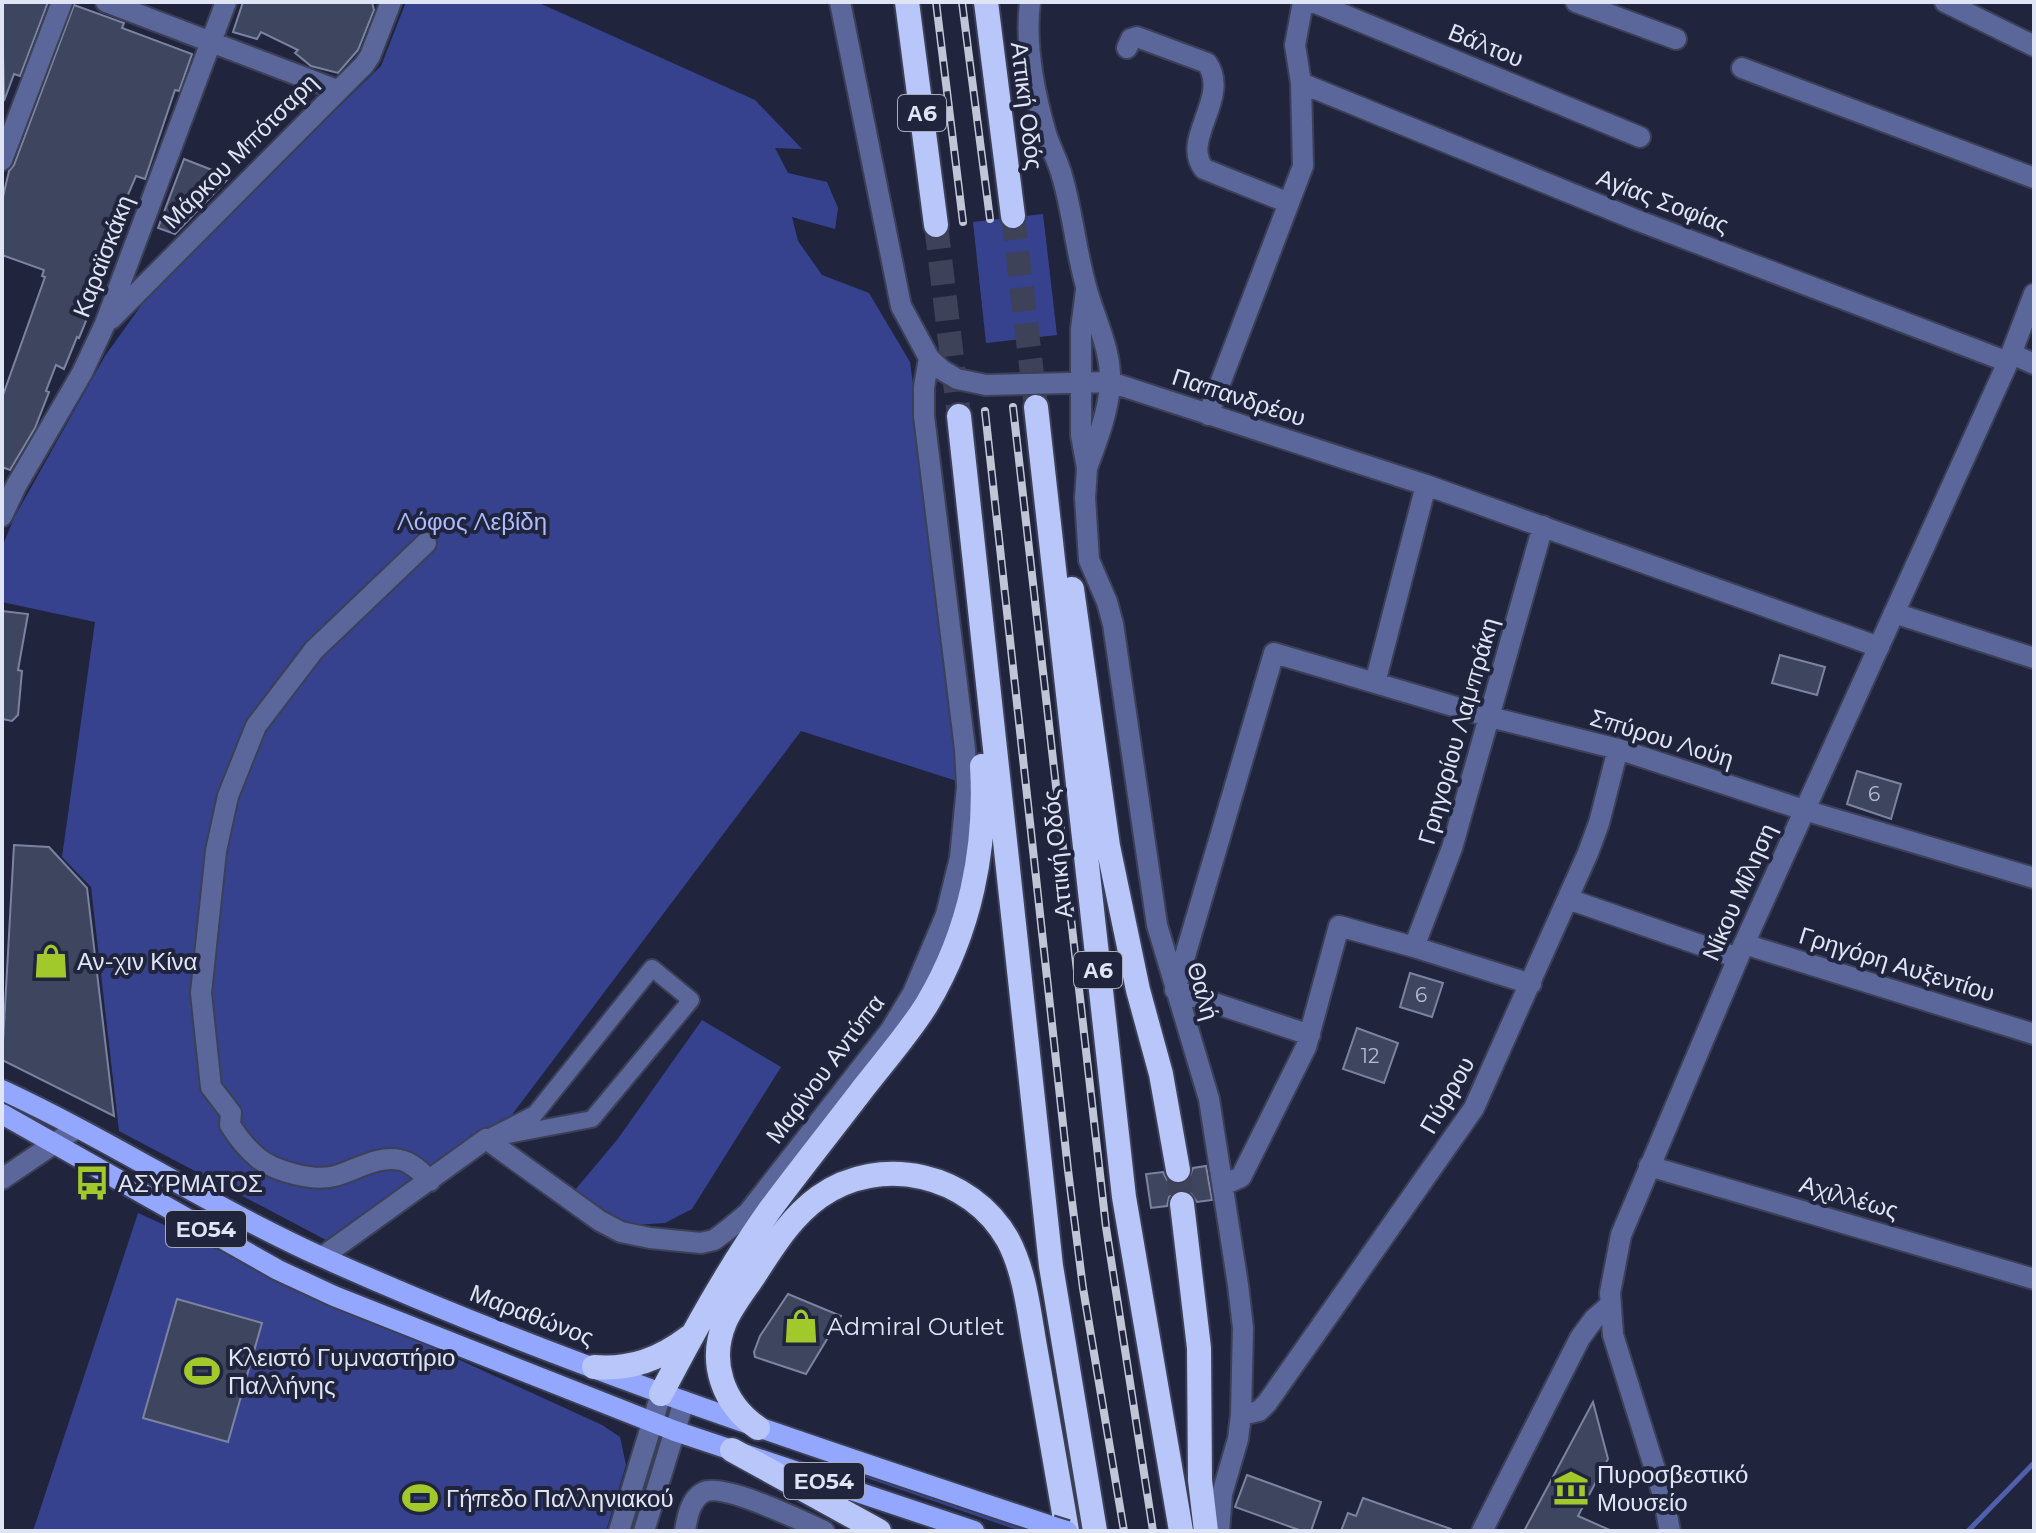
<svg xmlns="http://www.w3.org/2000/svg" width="2036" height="1533" viewBox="0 0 2036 1533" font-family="Montserrat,sans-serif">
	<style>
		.green { fill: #37428f }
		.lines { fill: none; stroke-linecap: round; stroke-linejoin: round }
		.stream { stroke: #515faf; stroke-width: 5 }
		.building { fill: #3e455f; stroke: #7b83a0; stroke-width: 2 }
		.motorway-tunnel { stroke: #3d4259; stroke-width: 24; stroke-dasharray: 24 12; stroke-linecap: butt }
		.pedestrian-casing { stroke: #3b4057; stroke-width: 20 }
		.minor-casing { stroke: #3b4057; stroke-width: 24 }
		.tertiary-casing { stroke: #3b4057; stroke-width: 24 }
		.primary-casing { stroke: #3b4057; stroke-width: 24 }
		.motorway-casing { stroke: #3b4057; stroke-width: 28 }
		.pedestrian { stroke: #5b669b; stroke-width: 16 }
		.minor { stroke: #5b669b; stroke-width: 20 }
		.tertiary { stroke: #5b669b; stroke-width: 20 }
		.primary { stroke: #94a7fe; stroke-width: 20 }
		.motorway { stroke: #b8c6fa; stroke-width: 24 }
		.rail-casing { stroke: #c1c6d7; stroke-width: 8 }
		.rail { stroke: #20253d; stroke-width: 5; stroke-dasharray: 15; stroke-linecap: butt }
		.primary-bridge-casing { stroke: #3b4057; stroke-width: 24; stroke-linecap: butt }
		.primary-bridge { stroke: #94a7fe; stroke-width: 20 }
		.labels { text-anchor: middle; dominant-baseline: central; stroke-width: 8; stroke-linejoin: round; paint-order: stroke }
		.number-label { font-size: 20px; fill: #b8bdd0 }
		.shield { fill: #20253d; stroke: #a6abbe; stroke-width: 2 }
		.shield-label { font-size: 22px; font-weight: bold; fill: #e0e5f5 }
		.street-label { font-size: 24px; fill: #e0e5f5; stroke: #20253d }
		.park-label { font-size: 24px; fill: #adbcfe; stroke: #20253d }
		.poi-label { font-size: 24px; fill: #e0e5f5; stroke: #20253d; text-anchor: start }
	</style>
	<rect width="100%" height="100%" fill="#20253d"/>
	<path class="green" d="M 406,2 L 537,2 L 755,100 L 802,149 L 775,148 L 788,173 L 827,182 L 838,208 L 835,229 L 792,217 L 798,241 L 822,275 L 869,293 L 910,362 L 942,598 L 960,782 L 801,731 L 505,1124 L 481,1134 L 326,1240 L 119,1131 L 91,887 L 62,857 L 95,622 L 2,602 L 2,547 L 15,516 L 105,356 L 143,303 L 187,255 L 381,66 Z
		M 1043,214 L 1057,335 L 986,343 L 973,222 Z
		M 702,1020 L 781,1067 L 692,1209 L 665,1223 L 635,1225 L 607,1214 L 575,1190 L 617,1140 Z
		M 138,1213 L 602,1425 L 620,1437 L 626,1465 L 606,1531 L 33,1531 Z
		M 861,1476 L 891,1481 L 1043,1531 L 1020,1531 Z"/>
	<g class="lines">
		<path class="stream" d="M 1968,1531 L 2034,1463"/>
	</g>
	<path class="building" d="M 2,2 L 48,2 L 20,76 L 14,74 L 4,101 Z
		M 243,2 L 372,2 L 374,10 L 358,50 L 338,73 L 311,66 L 295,53 L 298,50 L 261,32 L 257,39 L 233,32 Z
		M 74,5 L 124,23 L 122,28 L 192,54 L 179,91 L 175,90 L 145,179 L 136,176 L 115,225 L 124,228 L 79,338 L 77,337 L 64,369 L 56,365 L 46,391 L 49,392 L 35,428 L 10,470 L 2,467 L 2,398 L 45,277 L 42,276 L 44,270 L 2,255 L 2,201 L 9,171 L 14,165 Z
		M 184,159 L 230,177 L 175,234 L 158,228 Z
		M 2,611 L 28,614 L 18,670 L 22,671 L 18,715 L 12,721 L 2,719 Z
		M 1780,655 L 1825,667 L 1817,695 L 1772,683 Z
		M 1857,771 L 1901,784 L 1891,819 L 1847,804 Z
		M 14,845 L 49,847 L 87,888 L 114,1116 L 2,1060 Z
		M 1410,973 L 1443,983 L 1432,1017 L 1400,1007 Z
		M 1357,1028 L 1398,1043 L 1384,1083 L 1343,1069 Z
		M 1206,1166 L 1212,1200 L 1197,1202 L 1189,1191 L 1179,1189 L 1169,1197 L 1167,1206 L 1151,1208 L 1146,1174 L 1163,1172 L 1167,1180 L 1180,1185 L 1188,1181 L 1193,1168 Z
		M 788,1294 L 841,1316 L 806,1374 L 755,1357 L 754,1352 L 760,1336 Z
		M 177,1299 L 262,1323 L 228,1442 L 143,1418 Z
		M 1593,1402 L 1608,1459 L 1578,1516 L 1612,1531 L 1524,1531 Z
		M 1247,1475 L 1321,1502 L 1311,1531 L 1302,1531 L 1235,1507 Z
		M 1363,1498 L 1451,1529 L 1451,1531 L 1341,1531 L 1348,1513 L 1356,1516 Z"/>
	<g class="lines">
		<path class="motorway-tunnel" d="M 1013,216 L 1036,407
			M 936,225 L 959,416
			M 1178,1170 L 1182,1204"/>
		<g class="pedestrian-casing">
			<path id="pedestrian" d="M 652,968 L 691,1000 L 592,1119 L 486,1139 L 535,1114 Z"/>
		</g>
		<g class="minor-casing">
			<path id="minor" d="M 106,2 L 337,90
				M 840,2 L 901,306 L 929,358 L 942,370 L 957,379 L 986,385 L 1110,382 L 1426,485 L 1879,647
				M 1030,2 C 1025,42 1034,91 1045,130 C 1049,146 1058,160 1062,176 C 1073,213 1076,253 1087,290 C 1096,322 1112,351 1110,385 C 1108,413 1097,441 1087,468
				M 1313,2 L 1640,137
				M 1576,2 L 1676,39
				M 1945,2 L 2034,46
				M 1127,48 L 1131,39 L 1137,37 L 1207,63 C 1231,98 1180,139 1204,169 L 1289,203
				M 1742,68 L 2034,178
				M 1301,83 L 1634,219 L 2008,362
				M 2,160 L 62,2
				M 1086,290 L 1081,329 L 1081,435 L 1087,468 L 1085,498 L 1089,560 L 1107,602 L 1113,624 L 1157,925 L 1209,1099 L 1238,1285 L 1243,1328 L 1241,1415 L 1238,1439 L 1222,1494 L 1219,1531
				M 111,319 L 364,65 L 370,56 L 391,2
				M 2012,354 L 2034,364
				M 1208,415 L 1303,166 L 1301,83 L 1295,45 L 1303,2
				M 2,516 L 16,486 L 82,373 L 105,324 L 226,2
				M 426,543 L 314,650 L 256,726 L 228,796 L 216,851 L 201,993 L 211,1087 L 231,1113 L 230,1125 C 237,1136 247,1149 258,1158 C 274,1171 314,1182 335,1176 C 356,1170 378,1155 400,1160 C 412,1162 422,1173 430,1181
				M 1894,613 L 2034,658
				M 1375,683 L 1426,485
				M 1568,899 L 1738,958
				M 1744,944 L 2034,1034
				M 1414,947 L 1452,848 L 1543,526
				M 1310,1035 L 1175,990 L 1274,653 L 1490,717 L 1618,749 L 1804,810 L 2034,878
				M 1649,1166 L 2034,1279
				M 1223,1185 L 1241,1177 L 1306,1047 L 1339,926 L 1414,947 L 1531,984
				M 322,1257 L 486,1139 L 600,1221 L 621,1232 L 650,1238 L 701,1243 L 714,1240 L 726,1231 L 748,1213 L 890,1031 L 913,993 L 946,915 L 960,858 L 967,787 L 965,749 L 924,416 L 924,387 L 929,358
				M 1241,1415 L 1259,1411 L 1267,1403 L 1474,1108 L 1588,853 L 1599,823 L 1618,749
				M 685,1531 C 687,1518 690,1499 704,1492 C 724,1483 802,1521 824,1531
				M 1482,1531 L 1580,1338 L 1594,1319 L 1610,1305"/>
		</g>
		<g class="tertiary-casing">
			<path id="tertiary" d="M 2,1179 L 77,1128
				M 619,1531 L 661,1394
				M 644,1531 L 684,1401
				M 1670,1531 L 1663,1495 L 1613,1335 L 1610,1293 L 1621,1235 L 1744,944 L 2008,362 L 2034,294"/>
		</g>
		<g class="primary-casing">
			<path id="primary" d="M 2,1090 C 112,1141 213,1208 324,1258 C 559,1364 806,1444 1051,1526
				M 2,1114 L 278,1270 L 334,1296 L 675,1431 L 974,1531"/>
		</g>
		<g class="motorway-casing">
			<path id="motorway" d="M 907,2 L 936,225
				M 986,2 L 1013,216
				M 1036,407 L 1124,1197 L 1181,1531
				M 959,416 L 1051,1266 L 1095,1531
				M 1072,589 L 1108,846 L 1138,990 L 1161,1074 L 1178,1170
				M 1182,1204 L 1199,1348 L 1200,1480 L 1206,1531
				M 594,1367 C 631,1370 660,1359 689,1337
				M 661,1394 C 694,1331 728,1269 769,1211 C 800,1169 833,1128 865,1086 C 886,1059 909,1033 927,1004 C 970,932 987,849 982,766
				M 758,1428 C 723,1404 708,1362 725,1322 C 732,1306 744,1291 754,1276 C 773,1247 790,1218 819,1197 C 881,1153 971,1174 1008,1240 C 1026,1274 1029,1315 1036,1352 C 1046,1411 1057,1471 1067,1531
				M 732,1450 L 879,1531"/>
		</g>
		<use href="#pedestrian" class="pedestrian"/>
		<use href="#minor" class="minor"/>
		<use href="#tertiary" class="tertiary"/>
		<use href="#primary" class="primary"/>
		<use href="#motorway" class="motorway"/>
		<g class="rail-casing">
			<path id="rail" d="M 936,2 L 963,222
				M 962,2 L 990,219
				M 1013,407 L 1106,1227 L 1153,1531
				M 985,411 L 1068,1170 L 1083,1288 L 1124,1531"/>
		</g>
		<use href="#rail" class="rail"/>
		<g class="primary-bridge-casing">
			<path id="primary-bridge" d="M 1051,1526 L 1067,1531"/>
		</g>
		<use href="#primary-bridge" class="primary-bridge"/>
	</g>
	<defs>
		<g id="shop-bare" transform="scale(2.76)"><path d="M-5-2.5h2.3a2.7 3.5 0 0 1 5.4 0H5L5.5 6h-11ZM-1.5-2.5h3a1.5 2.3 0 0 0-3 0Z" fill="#a1c92b" stroke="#20253d" stroke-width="2.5" paint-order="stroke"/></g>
		<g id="bus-bare" transform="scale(2.76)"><path d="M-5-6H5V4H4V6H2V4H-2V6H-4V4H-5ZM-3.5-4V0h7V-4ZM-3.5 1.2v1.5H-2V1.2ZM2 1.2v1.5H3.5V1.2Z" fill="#a1c92b" stroke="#20253d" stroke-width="2.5" paint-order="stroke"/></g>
		<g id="stadium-bare" transform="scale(2.76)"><path d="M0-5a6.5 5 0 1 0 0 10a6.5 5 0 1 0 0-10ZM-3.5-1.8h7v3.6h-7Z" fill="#a1c92b" stroke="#20253d" stroke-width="2.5" paint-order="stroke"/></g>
		<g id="museum-bare" transform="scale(2.76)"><path d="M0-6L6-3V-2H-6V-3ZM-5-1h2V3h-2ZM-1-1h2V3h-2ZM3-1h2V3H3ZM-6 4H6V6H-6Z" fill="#a1c92b" stroke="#20253d" stroke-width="2.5" paint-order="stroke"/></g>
	</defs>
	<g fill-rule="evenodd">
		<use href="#shop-bare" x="51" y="961"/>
		<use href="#bus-bare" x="92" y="1183"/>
		<use href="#shop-bare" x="801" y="1326"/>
		<use href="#stadium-bare" x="202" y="1371"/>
		<use href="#museum-bare" x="1571" y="1488"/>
		<use href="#stadium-bare" x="420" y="1498"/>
	</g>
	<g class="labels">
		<g class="number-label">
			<text x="1874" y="794">6</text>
			<text x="1421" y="995">6</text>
			<text x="1370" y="1056">12</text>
		</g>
		<g class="shield">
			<rect x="898" y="95" width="48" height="36" rx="6"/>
			<rect x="1074" y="952" width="48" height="36" rx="6"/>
			<rect x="166" y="1211" width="80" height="36" rx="6"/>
			<rect x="784" y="1463" width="80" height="36" rx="6"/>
		</g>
		<g class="shield-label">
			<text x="922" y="113">Α6</text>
			<text x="1098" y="970">Α6</text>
			<text x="206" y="1229">ΕΟ54</text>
			<text x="824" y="1481">ΕΟ54</text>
		</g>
		<g class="street-label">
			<text transform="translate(1486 45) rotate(22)">Βάλτου</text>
			<text transform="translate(1027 106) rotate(83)">Αττική Οδός</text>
			<text transform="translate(240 151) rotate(-45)">Μάρκου Μπότσαρη</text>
			<text transform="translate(1663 201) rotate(21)">Αγίας Σοφίας</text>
			<text transform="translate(103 256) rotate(-69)">Καραϊσκάκη</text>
			<text transform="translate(1239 397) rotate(18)">Παπανδρέου</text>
			<text transform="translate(1458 731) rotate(-74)">Γρηγορίου Λαμπράκη</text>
			<text transform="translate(1662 738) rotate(17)">Σπύρου Λούη</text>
			<text transform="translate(1057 854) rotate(-96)">Αττική Οδός</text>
			<text transform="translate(1739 892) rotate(-66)">Νίκου Μίληση</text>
			<text transform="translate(1897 964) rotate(17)">Γρηγόρη Αυξεντίου</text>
			<text transform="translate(1203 991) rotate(74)">Θαλή</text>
			<text transform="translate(825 1069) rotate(-53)">Μαρίνου Αντύπα</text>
			<text transform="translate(1447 1095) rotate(-60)">Πύρρου</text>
			<text transform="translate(1849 1197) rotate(16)">Αχιλλέως</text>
			<text transform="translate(532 1315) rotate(21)">Μαραθώνος</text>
		</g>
		<g class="park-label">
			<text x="472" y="521">Λόφος Λεβίδη</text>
		</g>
		<g class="poi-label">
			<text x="77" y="961">Αν-χιν Κίνα</text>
			<text x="118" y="1183">ΑΣΥΡΜΑΤΟΣ</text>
			<text x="827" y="1326">Admiral Outlet</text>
			<text x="228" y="1357">Κλειστό Γυμναστήριο<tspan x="228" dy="28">Παλλήνης</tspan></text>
			<text x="1597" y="1474">Πυροσβεστικό<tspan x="1597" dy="28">Μουσείο</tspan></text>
			<text x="446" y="1498">Γήπεδο Παλληνιακού</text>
		</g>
	</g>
	<rect width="2036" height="1533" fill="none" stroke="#e0e5f5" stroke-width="8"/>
</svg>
